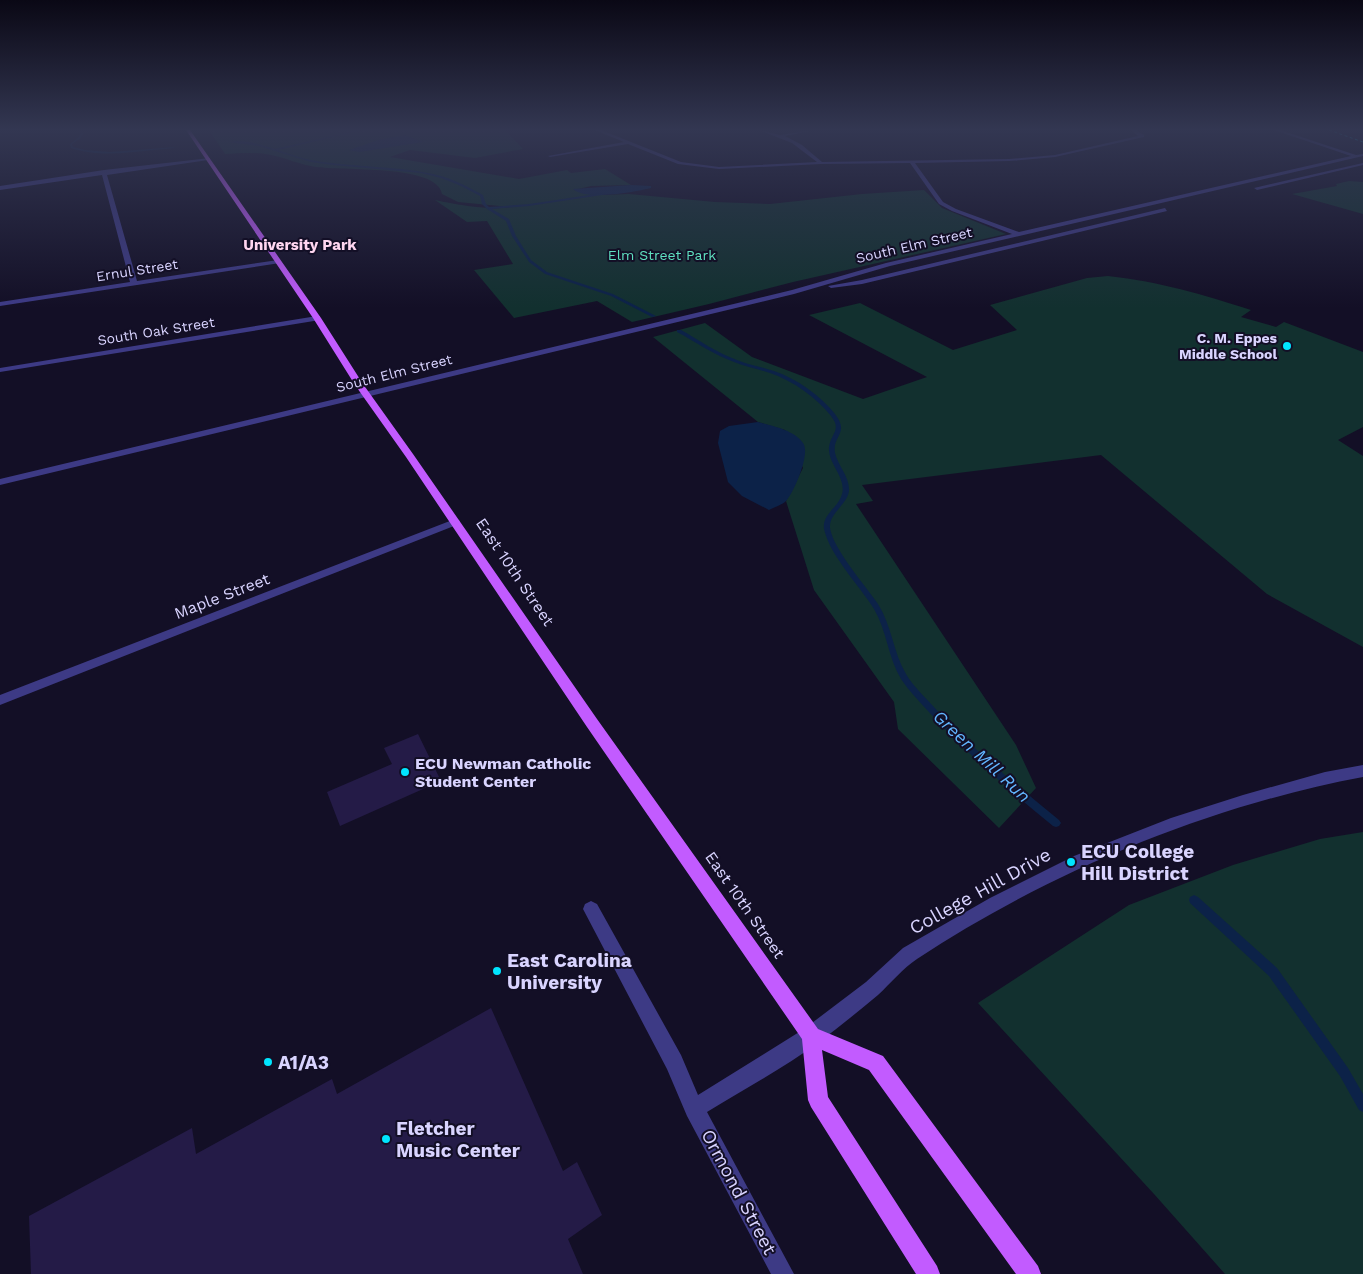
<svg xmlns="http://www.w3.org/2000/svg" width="1363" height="1274" viewBox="0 0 1363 1274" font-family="'Work Sans',sans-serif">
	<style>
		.green { fill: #12302f }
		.water { fill: #0c2248 }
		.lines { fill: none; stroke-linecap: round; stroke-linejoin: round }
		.stream { fill: #0c2248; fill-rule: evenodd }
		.building { fill: #241b47 }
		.minor { fill: #3d3a85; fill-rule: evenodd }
		.major { fill: #c25bff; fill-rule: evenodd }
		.rail { stroke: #00e5ff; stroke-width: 1; stroke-dasharray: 3 2.5; stroke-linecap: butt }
		.poi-dot { fill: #00e5ff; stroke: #130f26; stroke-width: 2 }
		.labels { text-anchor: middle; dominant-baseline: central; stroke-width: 4; stroke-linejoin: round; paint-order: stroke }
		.far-street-label { font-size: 14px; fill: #d9d4ff; stroke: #130f26 }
		.far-park-label { font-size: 14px; fill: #5fe0c0; stroke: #130f26 }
		.far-poi-label { font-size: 14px; font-weight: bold; fill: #d9d4ff; stroke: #130f26; text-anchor: end }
		.far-neighbourhood-label { font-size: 15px; font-weight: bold; fill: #ffd6f0; stroke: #130f26 }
		.street-label { font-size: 16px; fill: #d9d4ff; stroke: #130f26 }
		.poi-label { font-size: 16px; font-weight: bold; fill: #d9d4ff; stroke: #130f26; text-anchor: start }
		.water-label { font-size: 18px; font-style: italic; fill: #62b6ff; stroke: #130f26 }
		.near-poi-label { font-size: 19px; font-weight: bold; fill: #d9d4ff; stroke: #130f26; text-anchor: start }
		.near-street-label { font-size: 19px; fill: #d9d4ff; stroke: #130f26 }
	</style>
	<rect width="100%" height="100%" fill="#130f26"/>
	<path class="green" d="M 209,130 L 505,130 L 523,149 L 475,158 L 410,150 L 390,157 L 519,179 L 567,170 L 571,173 L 605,169 L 631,185 L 591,186 L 574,190 L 602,195 L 629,194 L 715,202 L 770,204 L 862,194 L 924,190 L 942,208 L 1006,234 L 793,282 L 709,304 L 632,322 L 597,301 L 514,318 L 474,270 L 513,264 L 487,221 L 467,222 L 435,200 C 452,204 494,211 510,207 L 458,202 L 442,194 C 438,164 340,171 316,167 C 301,165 286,158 271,155 C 256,152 241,153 225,154 Z
		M 1349,181 L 1363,182 L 1363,214 L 1292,194 L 1337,186 L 1336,184 Z
		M 1108,276 C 1161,282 1201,294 1251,310 L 1241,317 L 1276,327 L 1284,322 L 1363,352 L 1363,427 L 1338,440 L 1363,456 L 1363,647 L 1267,594 L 1101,455 L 862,485 L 873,501 L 856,504 L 1016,745 L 1036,788 L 999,828 L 898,729 L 894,702 L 814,590 L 786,501 L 803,468 L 785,430 L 758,422 L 653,337 L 705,323 L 752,357 L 863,399 L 927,377 L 809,315 L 860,303 L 953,350 L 1017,330 L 990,305 L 1087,278 Z
		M 1363,832 L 1363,1274 L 1225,1274 L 1154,1194 L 978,1003 L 1129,905 L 1233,865 L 1320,839 Z"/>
	<path class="water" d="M 405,135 L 423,142 L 359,152 L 349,150 L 378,140 Z
		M 631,185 L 651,186 L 651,188 C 635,192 585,201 573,189 Z
		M 758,422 C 772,426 794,430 803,443 C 811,453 794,493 786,501 C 782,505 774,507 769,510 L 742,496 L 728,482 L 718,443 L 720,431 L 729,426 Z"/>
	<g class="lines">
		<path class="stream" d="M 78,130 L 80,130 L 83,133 L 81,138 L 72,144 L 73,147 L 85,150 L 110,152 L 176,147 C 169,149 161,149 153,150 C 127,153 96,157 71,148 L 70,144 L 79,137 L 81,133 Z
			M 358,130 L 362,130 L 278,150 C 289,154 300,158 311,160 C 354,168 399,165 441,176 C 456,180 470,188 483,195 L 486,204 L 489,207 L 529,204 L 603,193 L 602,195 L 529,206 L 492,209 L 509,219 L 516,236 L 531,260 L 547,272 L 613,294 L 656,316 L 652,317 L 611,296 L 545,274 L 529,262 L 512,236 L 506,221 L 487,209 L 482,204 L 480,196 L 461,186 L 441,178 L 421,173 L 333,165 L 311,162 L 259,146 L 228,142 L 240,141 L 250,142 L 275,149 Z
			M 677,330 L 681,330 C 699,340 717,353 737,360 C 749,365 762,367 774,371 C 797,379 820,395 835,414 C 850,434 832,435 835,453 C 838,466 850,477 849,491 C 847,505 829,513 830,528 C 833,549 865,585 878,604 C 892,626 893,652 906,674 C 913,686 924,696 933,706 C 971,748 1015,784 1059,820 L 1061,823 L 1059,826 L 1056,827 L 1053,826 C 1009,790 966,753 928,711 C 919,701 909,691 901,679 C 888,658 887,631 874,609 C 860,586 830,556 824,529 C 822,515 836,509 841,497 C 849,479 827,464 829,447 C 831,433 842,430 831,416 C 816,397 793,381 770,373 C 758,369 746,367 734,362 C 714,355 696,342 677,332 Z
			M 1194,895 L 1198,897 L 1277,968 L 1348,1068 L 1363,1094 L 1363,1112 L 1359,1110 L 1340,1076 L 1269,976 L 1190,903 L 1189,900 L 1190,897 Z"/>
	</g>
	<path class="building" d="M 418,734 L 441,781 L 340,826 L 327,792 L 392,764 L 384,748 Z
		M 491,1008 L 563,1171 L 577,1162 L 602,1215 L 568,1239 L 583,1274 L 31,1274 L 29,1216 L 192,1128 L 196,1154 L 332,1079 L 337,1094 Z"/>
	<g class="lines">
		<path class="minor" d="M 595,130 L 601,130 L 681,162 L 719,167 L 817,162 L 792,143 L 759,130 L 780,135 L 814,130 L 785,136 L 802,145 L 822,162 L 1009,159 L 1055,155 L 1138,136 L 1131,130 L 1136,130 L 1144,135 L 1144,137 L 1055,157 L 1009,161 L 915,163 L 943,202 L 956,209 L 1019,232 L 1351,156 L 1274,130 L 1280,130 L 1356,155 L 1363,154 L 1363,156 L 890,266 L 794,294 L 0,485 L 0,479 L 792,290 L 886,263 L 1012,234 L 952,211 L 939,204 L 910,163 L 821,164 L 719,169 L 678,164 L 628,144 L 550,157 L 548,156 L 624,142 Z
			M 210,158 L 208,160 L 107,175 L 137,281 L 278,260 L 280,261 L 280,263 L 0,306 L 0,302 L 130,282 L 102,175 L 0,190 L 0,186 L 104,170 Z
			M 1363,163 L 1363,165 L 1257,190 L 1254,188 Z
			M 1165,208 L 1167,211 L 862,284 L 831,288 L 828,286 L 862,280 Z
			M 317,316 L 320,316 L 320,320 L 0,372 L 0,368 Z
			M 455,519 L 459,520 L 460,522 L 459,524 L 0,705 L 0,695 Z
			M 1363,765 L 1363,777 C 1208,806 1049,872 917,959 C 903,968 891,983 878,995 C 859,1011 839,1027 819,1042 C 784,1068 744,1089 707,1112 L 794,1274 L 771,1274 L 687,1116 L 667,1069 L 583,909 L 585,904 L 591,901 L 597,904 L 681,1055 L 698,1095 L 804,1029 L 866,982 L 903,948 L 990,898 L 1074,856 L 1171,818 L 1243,795 L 1325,772 Z"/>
		<path class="major" d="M 186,130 L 190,130 L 321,318 L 363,384 L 413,454 L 597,719 L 818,1029 L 883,1056 L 1038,1266 L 1041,1274 L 1016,1274 L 869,1070 L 822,1050 L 828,1097 L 937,1266 L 940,1274 L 916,1274 L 811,1107 L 808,1100 L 802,1039 L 587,727 L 406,457 L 355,385 L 313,318 Z"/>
		<path class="rail" d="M 1329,130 L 1363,142"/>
	</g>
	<linearGradient id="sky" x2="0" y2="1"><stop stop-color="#0a0815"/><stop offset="0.42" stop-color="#333752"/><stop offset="1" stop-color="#333752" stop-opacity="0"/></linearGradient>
	<rect width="1363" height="308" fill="url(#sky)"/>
	<g class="poi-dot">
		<circle cx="1287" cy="346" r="5"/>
		<circle cx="405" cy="772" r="5"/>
		<circle cx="1071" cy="862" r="5"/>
		<circle cx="497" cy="971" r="5"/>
		<circle cx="268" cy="1062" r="5"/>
		<circle cx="386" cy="1139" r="5"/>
	</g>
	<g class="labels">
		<g class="far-street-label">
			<text transform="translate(914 245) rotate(-13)">South Elm Street</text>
			<text transform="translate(137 270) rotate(-9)">Ernul Street</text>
			<text transform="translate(156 331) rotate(-9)">South Oak Street</text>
			<text transform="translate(394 373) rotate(-14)">South Elm Street</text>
		</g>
		<g class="far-park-label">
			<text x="662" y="255">Elm Street Park</text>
		</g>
		<g class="far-poi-label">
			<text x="1277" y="338">C. M. Eppes<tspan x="1277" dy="16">Middle School</tspan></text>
		</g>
		<g class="far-neighbourhood-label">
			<text x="300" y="245">University Park</text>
		</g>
		<g class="street-label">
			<text transform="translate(515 572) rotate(56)">East 10th Street</text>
			<text transform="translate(222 596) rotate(-21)">Maple Street</text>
			<text transform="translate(745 905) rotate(55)">East 10th Street</text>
		</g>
		<g class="poi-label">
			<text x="415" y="763">ECU Newman Catholic<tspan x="415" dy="18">Student Center</tspan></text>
		</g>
		<g class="water-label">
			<text transform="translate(982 756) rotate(43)">Green Mill Run</text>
		</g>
		<g class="near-poi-label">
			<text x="1081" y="851">ECU College<tspan x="1081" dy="22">Hill District</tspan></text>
			<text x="507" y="960">East Carolina<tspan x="507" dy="22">University</tspan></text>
			<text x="278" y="1062">A1/A3</text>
			<text x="396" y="1128">Fletcher<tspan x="396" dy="22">Music Center</tspan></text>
		</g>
		<g class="near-street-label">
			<text transform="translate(980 891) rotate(-29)">College Hill Drive</text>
			<text transform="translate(739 1192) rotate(62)">Ormond Street</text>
		</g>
	</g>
</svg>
